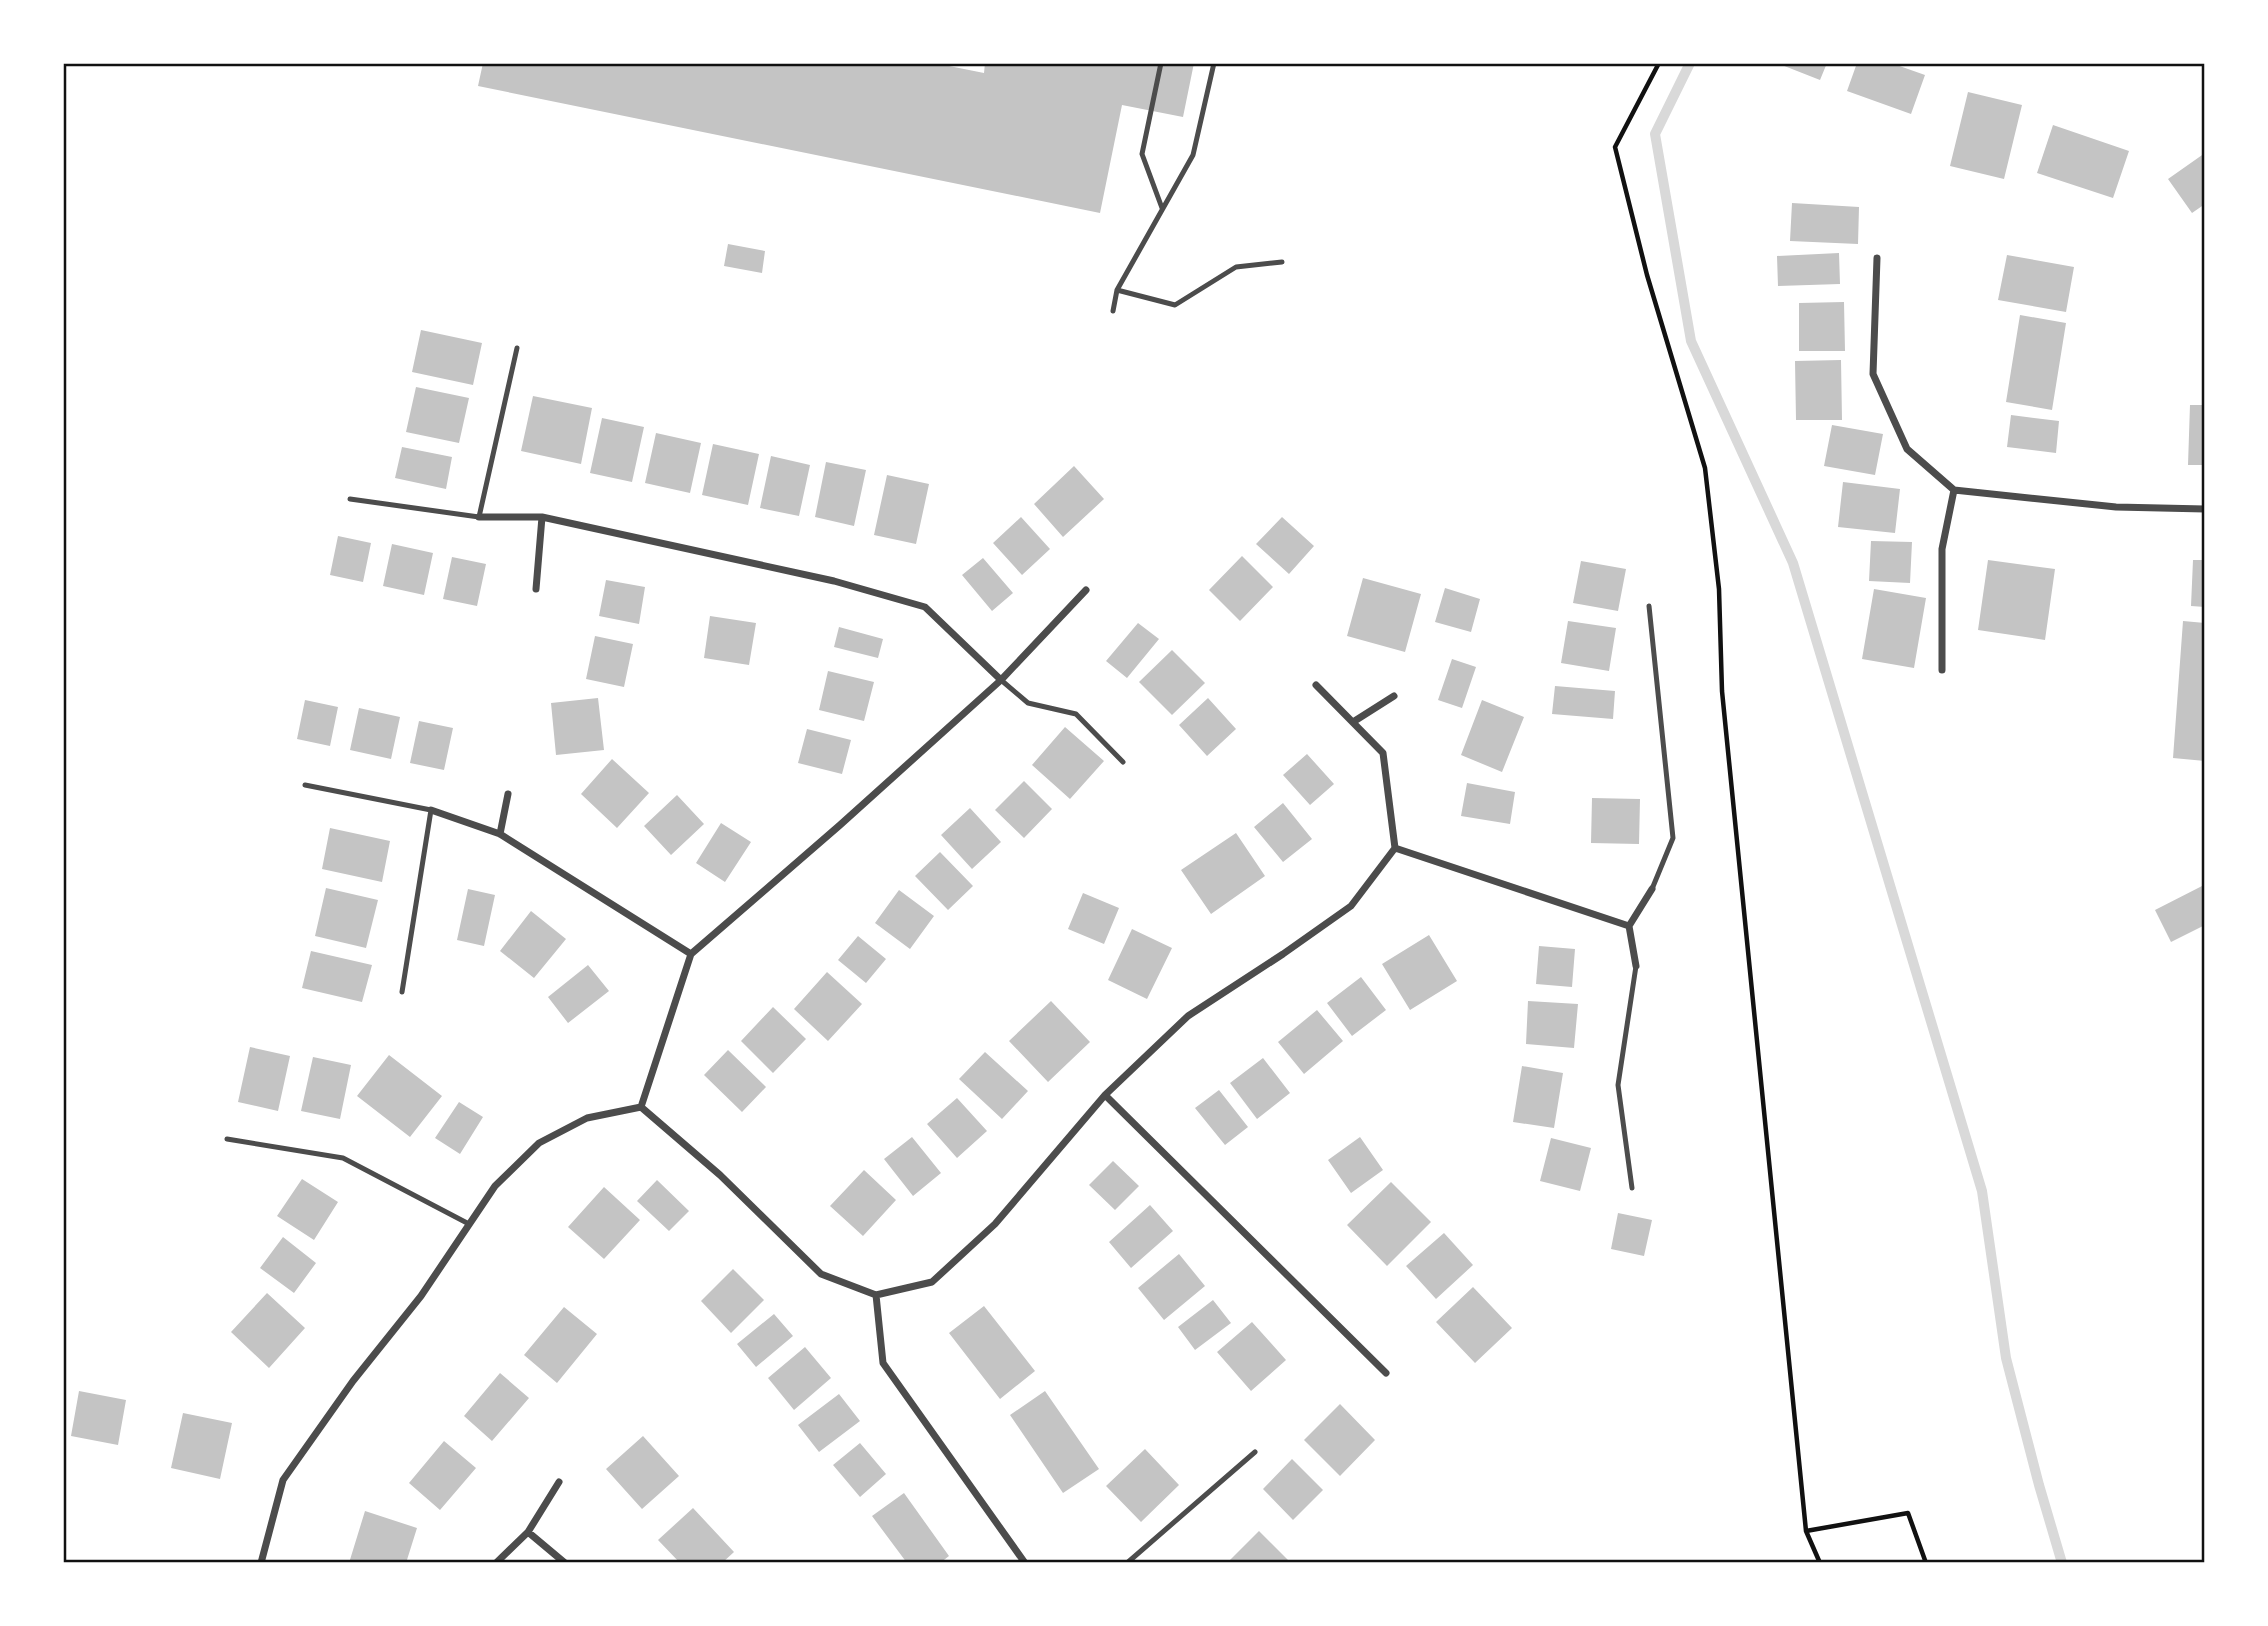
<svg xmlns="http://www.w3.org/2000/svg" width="2268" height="1626" viewBox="0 0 2268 1626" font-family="Lora,serif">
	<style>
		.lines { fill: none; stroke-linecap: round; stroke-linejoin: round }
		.stream { stroke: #d9d9d9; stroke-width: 10 }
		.building { fill: #c4c4c4 }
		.path { stroke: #111; stroke-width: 4.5 }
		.service { stroke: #4c4c4c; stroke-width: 5 }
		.minor { stroke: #4c4c4c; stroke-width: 7 }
		.neatline { fill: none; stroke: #111; stroke-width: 2.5 }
	</style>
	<rect width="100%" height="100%" fill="#fff"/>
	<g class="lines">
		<path class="stream" d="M 1690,63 L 1655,134 L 1691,341 L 1793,563 L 1982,1191 L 2006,1358 L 2039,1485 L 2062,1563"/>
	</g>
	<path class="building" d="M 483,63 L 934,63 L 984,73 L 985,63 L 1194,63 L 1183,117 L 1122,105 L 1100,213 L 478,86 Z
		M 1777,63 L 1827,63 L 1820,80 Z
		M 1857,63 L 1891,63 L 1925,75 L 1911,114 L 1847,91 Z
		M 1968,92 L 2022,105 L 2004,179 L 1950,166 Z
		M 2053,125 L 2129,151 L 2113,198 L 2037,173 Z
		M 2205,153 L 2205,204 L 2192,213 L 2168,179 Z
		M 1792,203 L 1859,207 L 1858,244 L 1790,241 Z
		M 728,244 L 765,251 L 762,273 L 724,266 Z
		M 1839,253 L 1840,284 L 1778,286 L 1777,256 Z
		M 2007,255 L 2074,267 L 2066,312 L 1998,300 Z
		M 1844,302 L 1845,351 L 1799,351 L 1799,303 Z
		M 2020,315 L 2066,323 L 2052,410 L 2006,402 Z
		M 421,330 L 482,343 L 473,385 L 412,372 Z
		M 1841,360 L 1842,420 L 1796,420 L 1795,361 Z
		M 416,387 L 469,398 L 459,443 L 406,432 Z
		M 533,396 L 592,408 L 581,464 L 521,451 Z
		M 2190,405 L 2205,405 L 2205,465 L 2188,465 Z
		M 2011,415 L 2059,421 L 2056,453 L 2007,447 Z
		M 602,418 L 644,427 L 632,482 L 590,473 Z
		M 1832,425 L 1883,434 L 1875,475 L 1824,466 Z
		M 656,433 L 701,443 L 690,493 L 645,483 Z
		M 713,444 L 759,454 L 748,505 L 702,495 Z
		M 402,447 L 452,457 L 446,489 L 395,478 Z
		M 771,456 L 810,465 L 799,516 L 760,508 Z
		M 826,462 L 866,470 L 854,526 L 815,517 Z
		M 1074,466 L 1104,499 L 1063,537 L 1034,504 Z
		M 887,475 L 929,484 L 916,544 L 874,535 Z
		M 1843,482 L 1900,489 L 1895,533 L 1838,527 Z
		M 1021,517 L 1050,549 L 1022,575 L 993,543 Z
		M 1282,517 L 1314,546 L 1289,574 L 1256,544 Z
		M 338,536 L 371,543 L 363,582 L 330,575 Z
		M 1871,541 L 1912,542 L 1910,583 L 1869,581 Z
		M 392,544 L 433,553 L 424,595 L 383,586 Z
		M 1242,556 L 1273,587 L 1240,621 L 1209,590 Z
		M 452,557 L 486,564 L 477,606 L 443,599 Z
		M 983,558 L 1013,593 L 992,611 L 962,575 Z
		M 1988,560 L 2055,569 L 2045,640 L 1978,630 Z
		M 2193,560 L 2205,560 L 2205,607 L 2191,606 Z
		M 1581,561 L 1626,569 L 1618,611 L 1573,603 Z
		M 1363,578 L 1421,594 L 1405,652 L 1347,636 Z
		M 606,580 L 645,587 L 639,624 L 599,616 Z
		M 1445,588 L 1480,599 L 1471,632 L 1435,622 Z
		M 1874,589 L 1926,598 L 1914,668 L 1862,659 Z
		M 710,616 L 756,623 L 749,665 L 704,658 Z
		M 1568,621 L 1616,628 L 1609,671 L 1561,663 Z
		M 2183,621 L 2205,623 L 2205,761 L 2173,758 Z
		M 1138,623 L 1159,639 L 1127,678 L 1106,661 Z
		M 839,627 L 883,639 L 878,658 L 834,647 Z
		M 595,636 L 633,644 L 624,687 L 586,679 Z
		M 1172,650 L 1205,683 L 1172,715 L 1139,682 Z
		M 1452,659 L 1476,667 L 1462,708 L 1438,700 Z
		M 828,671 L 874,682 L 864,721 L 819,710 Z
		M 1555,686 L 1615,691 L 1613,719 L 1552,714 Z
		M 598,698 L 604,750 L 556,755 L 551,703 Z
		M 1208,698 L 1236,729 L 1207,756 L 1179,725 Z
		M 305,700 L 338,707 L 330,746 L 297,739 Z
		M 1482,700 L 1524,717 L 1502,772 L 1461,755 Z
		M 359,708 L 400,717 L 391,759 L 350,750 Z
		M 419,721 L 453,728 L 444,770 L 410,763 Z
		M 1065,727 L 1104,761 L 1070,799 L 1032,765 Z
		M 807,729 L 851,740 L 842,774 L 798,763 Z
		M 1307,754 L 1334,784 L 1310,805 L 1283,775 Z
		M 612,759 L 649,793 L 617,828 L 581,794 Z
		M 1024,781 L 1052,809 L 1024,838 L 995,810 Z
		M 1467,783 L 1515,792 L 1510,824 L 1461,816 Z
		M 677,795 L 704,824 L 671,855 L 644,826 Z
		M 1592,798 L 1640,799 L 1639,844 L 1591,843 Z
		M 1283,803 L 1312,839 L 1283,862 L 1254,827 Z
		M 970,808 L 1001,842 L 972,869 L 941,835 Z
		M 721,823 L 751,842 L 725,882 L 696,863 Z
		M 330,828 L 390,841 L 382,882 L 322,869 Z
		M 1236,833 L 1265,876 L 1211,914 L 1181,870 Z
		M 940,852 L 973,886 L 948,910 L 915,876 Z
		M 2204,885 L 2205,925 L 2171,942 L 2155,910 Z
		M 326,888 L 378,900 L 366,948 L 315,936 Z
		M 468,889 L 495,895 L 484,946 L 457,940 Z
		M 899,890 L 934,916 L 910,949 L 875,923 Z
		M 1083,893 L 1119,908 L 1104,944 L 1068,929 Z
		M 531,911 L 566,939 L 534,978 L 500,951 Z
		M 1132,929 L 1172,948 L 1147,999 L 1108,980 Z
		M 1429,935 L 1457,981 L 1410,1010 L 1382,964 Z
		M 858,936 L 886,959 L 866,983 L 838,960 Z
		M 1539,946 L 1575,949 L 1572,987 L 1536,984 Z
		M 311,951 L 372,965 L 362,1002 L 302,988 Z
		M 588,965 L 609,991 L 568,1023 L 548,997 Z
		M 827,972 L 862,1004 L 828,1041 L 794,1009 Z
		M 1361,977 L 1386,1010 L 1352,1036 L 1327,1003 Z
		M 1051,1001 L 1090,1042 L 1048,1082 L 1009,1041 Z
		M 1528,1001 L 1578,1004 L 1574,1048 L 1526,1044 Z
		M 773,1007 L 806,1039 L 773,1073 L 741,1041 Z
		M 1317,1010 L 1343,1041 L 1304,1074 L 1278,1042 Z
		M 250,1047 L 290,1056 L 278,1111 L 238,1102 Z
		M 728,1050 L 766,1087 L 742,1112 L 704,1075 Z
		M 985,1052 L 1028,1091 L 1002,1119 L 959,1079 Z
		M 389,1055 L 442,1096 L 410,1137 L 357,1096 Z
		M 313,1057 L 351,1065 L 340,1119 L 301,1111 Z
		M 1263,1058 L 1290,1093 L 1257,1119 L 1230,1083 Z
		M 1522,1066 L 1563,1073 L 1554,1128 L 1513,1122 Z
		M 1219,1090 L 1248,1127 L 1225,1145 L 1195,1108 Z
		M 957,1098 L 987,1131 L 957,1158 L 927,1124 Z
		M 459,1102 L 483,1117 L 460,1154 L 435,1138 Z
		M 912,1137 L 941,1173 L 913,1196 L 884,1159 Z
		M 1360,1137 L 1383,1170 L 1351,1193 L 1328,1160 Z
		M 1551,1138 L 1591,1148 L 1580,1191 L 1540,1181 Z
		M 1113,1161 L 1139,1186 L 1115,1210 L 1089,1185 Z
		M 864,1170 L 896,1200 L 863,1236 L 830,1206 Z
		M 302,1179 L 338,1202 L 314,1240 L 277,1216 Z
		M 657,1180 L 689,1211 L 669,1231 L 637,1201 Z
		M 1391,1182 L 1431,1222 L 1387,1266 L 1347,1225 Z
		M 604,1187 L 640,1220 L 604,1259 L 568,1227 Z
		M 1150,1205 L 1173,1231 L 1131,1268 L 1109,1242 Z
		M 1618,1213 L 1652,1220 L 1644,1256 L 1611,1249 Z
		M 1444,1233 L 1473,1265 L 1436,1299 L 1406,1266 Z
		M 283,1237 L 316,1263 L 294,1293 L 260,1268 Z
		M 1179,1254 L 1205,1286 L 1164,1320 L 1138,1288 Z
		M 733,1269 L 764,1300 L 731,1333 L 701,1301 Z
		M 1473,1287 L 1512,1328 L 1475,1363 L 1436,1322 Z
		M 267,1293 L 305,1328 L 269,1368 L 231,1332 Z
		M 1213,1300 L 1231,1323 L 1195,1350 L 1178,1327 Z
		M 984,1306 L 1035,1371 L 1000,1399 L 949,1333 Z
		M 564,1307 L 597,1334 L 557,1383 L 524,1355 Z
		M 774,1314 L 793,1336 L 756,1367 L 737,1344 Z
		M 1252,1322 L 1286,1360 L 1251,1391 L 1217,1352 Z
		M 805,1347 L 831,1378 L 794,1410 L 768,1378 Z
		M 500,1373 L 529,1398 L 492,1441 L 464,1416 Z
		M 79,1391 L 126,1400 L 118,1445 L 71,1436 Z
		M 1045,1391 L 1099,1469 L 1063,1493 L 1010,1415 Z
		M 839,1394 L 860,1421 L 819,1452 L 798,1425 Z
		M 1340,1404 L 1375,1440 L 1340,1476 L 1304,1440 Z
		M 183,1413 L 232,1423 L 220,1479 L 171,1468 Z
		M 643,1436 L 679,1476 L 642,1509 L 606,1469 Z
		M 444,1441 L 476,1468 L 440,1510 L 409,1483 Z
		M 860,1443 L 886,1474 L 860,1497 L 833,1465 Z
		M 1145,1449 L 1179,1485 L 1141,1522 L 1106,1486 Z
		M 1292,1459 L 1323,1490 L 1293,1520 L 1263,1489 Z
		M 904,1493 L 949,1556 L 940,1563 L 907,1563 L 872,1516 Z
		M 693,1508 L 734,1552 L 722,1563 L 680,1563 L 658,1540 Z
		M 365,1511 L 417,1528 L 406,1563 L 349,1563 Z
		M 1259,1531 L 1288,1560 L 1285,1563 L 1227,1563 Z"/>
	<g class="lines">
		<path class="path" d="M 1659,63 L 1615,147 L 1647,275 L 1705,468 L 1719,589 L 1722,691 L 1806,1531 L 1908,1513 L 1926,1563
			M 1806,1531 L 1820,1563"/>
		<path class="service" d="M 1161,63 L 1142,154 L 1162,208
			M 1117,290 L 1175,305 L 1236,267 L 1282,262
			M 1113,311 L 1117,290 L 1193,155 L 1214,63
			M 350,499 L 479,517 L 517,348
			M 1649,606 L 1673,838 L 1652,889
			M 1001,680 L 1028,703 L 1076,714 L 1123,762
			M 305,785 L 431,810 L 402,992
			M 227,1139 L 343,1158 L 469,1224
			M 1632,1188 L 1618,1085 L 1636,966
			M 1127,1563 L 1255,1452"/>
		<path class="minor" d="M 1877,258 L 1873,374 L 1907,449 L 1954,490 L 1942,549 L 1942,670
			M 1954,490 L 2116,507 L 2205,509
			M 479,517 L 542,517 L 834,581 L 925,607 L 1001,680
			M 536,589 L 542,517
			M 1353,722 L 1394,696
			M 431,810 L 500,834 L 691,954
			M 500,834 L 508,794
			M 1395,848 L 1629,926 L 1636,966
			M 1629,926 L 1652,889
			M 1105,1095 L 1386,1373
			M 641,1107 L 691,954 L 840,825 L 1001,680 L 1086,590
			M 876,1295 L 883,1363 L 1025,1563
			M 528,1532 L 565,1563
			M 261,1563 L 283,1480 L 353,1381 L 421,1296 L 495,1186 L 539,1143 L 587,1118 L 641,1107 L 720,1175 L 821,1274 L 876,1295 L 932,1282 L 995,1224 L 1105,1095 L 1188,1016 L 1283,954 L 1351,906 L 1395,848 L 1383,753 L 1316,685
			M 496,1563 L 528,1532 L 559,1482"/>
	</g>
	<rect width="2268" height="1626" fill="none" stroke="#ffffff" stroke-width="130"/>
	<rect x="65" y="65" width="2138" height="1496" class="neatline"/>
</svg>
